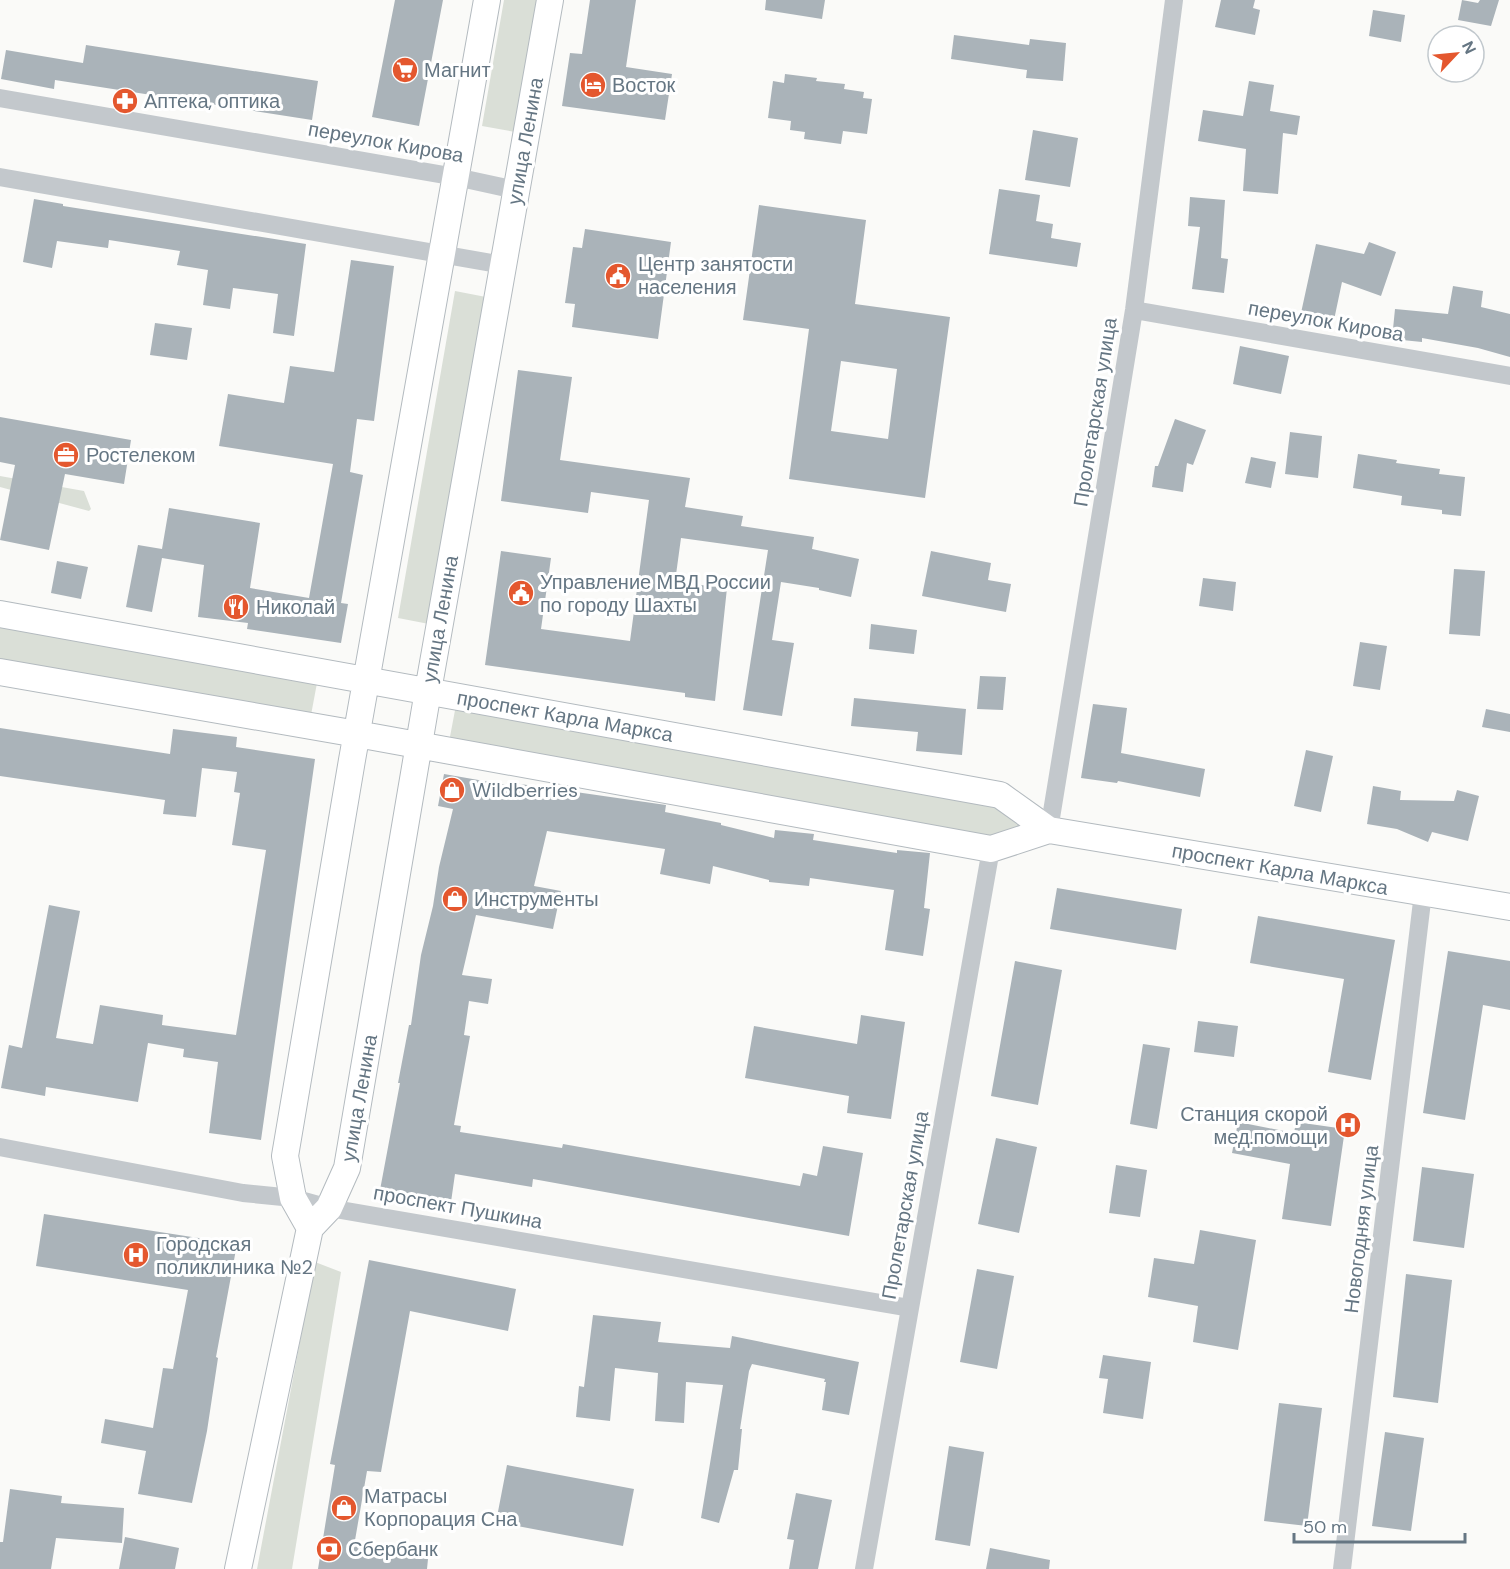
<svg xmlns="http://www.w3.org/2000/svg" width="1510" height="1569" viewBox="0 0 1510 1569" font-family="'DM Sans',sans-serif">
	<style>
		.green { fill: #dadfd7 }
		.building { fill: #aab3b9; fill-rule: evenodd }
		.lines { fill: none; stroke-linecap: round; stroke-linejoin: round }
		.secondary-casing { stroke: #b3babf; stroke-width: 28 }
		.street { stroke: #c3c8cc; stroke-width: 18 }
		.secondary { stroke: #fff; stroke-width: 26 }
		.labels { text-anchor: middle; dominant-baseline: central; stroke-width: 6; stroke-linejoin: round; paint-order: stroke }
		.poi-label { font-size: 20px; fill: #657683; stroke: #fff; text-anchor: start }
		.street-label { font-size: 20px; fill: #657683; stroke: #fff }
	</style>
	<rect width="100%" height="100%" fill="#fafaf8"/>
	<path class="green" d="M 504,0 L 539,0 L 515,132 L 482,126 Z
		M 455,291 L 486,297 L 429,624 L 398,618 Z
		M 0,476 L 84,491 L 91,509 L 89,511 L 0,487 Z
		M 0,627 L 317,683 L 311,715 L 0,659 Z
		M 456,705 L 998,802 L 1036,829 L 990,844 L 449,742 Z
		M 315,1262 L 341,1272 L 292,1569 L 257,1569 Z"/>
	<path class="building" d="M 395,0 L 443,0 L 419,126 L 372,117 Z
		M 590,0 L 636,0 L 626,67 L 672,74 L 665,120 L 562,106 L 570,53 L 582,54 Z
		M 766,0 L 825,0 L 822,19 L 765,10 Z
		M 1221,0 L 1255,0 L 1253,8 L 1260,10 L 1255,35 L 1215,27 Z
		M 1462,0 L 1478,3 L 1480,0 L 1499,0 L 1491,26 L 1458,20 Z
		M 1373,10 L 1405,15 L 1401,42 L 1369,36 Z
		M 954,35 L 1029,45 L 1030,39 L 1066,43 L 1063,81 L 1026,78 L 1027,70 L 951,59 Z
		M 86,45 L 318,81 L 312,120 L 55,80 L 54,89 L 1,79 L 6,50 L 83,63 Z
		M 785,74 L 817,78 L 816,81 L 845,84 L 844,89 L 864,92 L 863,98 L 872,99 L 867,134 L 843,131 L 841,144 L 804,139 L 805,132 L 790,130 L 791,121 L 768,118 L 773,81 L 784,83 Z
		M 1249,81 L 1274,85 L 1270,111 L 1300,116 L 1297,135 L 1283,133 L 1278,194 L 1243,191 L 1246,149 L 1198,141 L 1203,110 L 1243,116 Z
		M 1033,130 L 1078,138 L 1070,187 L 1025,180 Z
		M 999,189 L 1040,195 L 1036,221 L 1053,224 L 1051,238 L 1081,243 L 1077,267 L 989,254 Z
		M 1190,197 L 1225,200 L 1221,258 L 1228,259 L 1224,293 L 1192,289 L 1200,227 L 1188,226 Z
		M 34,199 L 63,204 L 63,206 L 306,244 L 294,336 L 273,333 L 278,294 L 233,288 L 230,309 L 203,305 L 208,270 L 177,265 L 180,251 L 109,240 L 108,248 L 57,241 L 52,268 L 23,262 Z
		M 759,205 L 866,220 L 855,304 L 950,317 L 925,498 L 789,479 L 809,329 L 743,320 ZM 841,361 L 897,369 L 888,439 L 831,431 Z
		M 585,229 L 671,242 L 658,339 L 572,327 L 575,304 L 565,303 L 573,247 L 582,248 Z
		M 1369,242 L 1396,252 L 1381,296 L 1342,282 L 1334,320 L 1301,313 L 1316,244 L 1364,254 Z
		M 351,260 L 394,266 L 374,421 L 357,419 L 350,472 L 363,475 L 341,603 L 348,604 L 341,643 L 247,629 L 248,623 L 198,617 L 204,565 L 162,558 L 152,612 L 126,607 L 138,545 L 162,549 L 169,508 L 260,523 L 250,588 L 309,598 L 333,464 L 219,446 L 228,394 L 284,403 L 290,366 L 334,372 Z
		M 1453,286 L 1483,291 L 1481,307 L 1510,314 L 1510,357 L 1478,348 L 1422,338 L 1422,342 L 1392,339 L 1395,309 L 1448,314 Z
		M 155,323 L 192,328 L 187,360 L 150,355 Z
		M 1240,346 L 1289,356 L 1281,394 L 1233,384 Z
		M 518,370 L 572,377 L 560,460 L 690,478 L 685,507 L 743,516 L 741,526 L 814,537 L 812,549 L 859,559 L 851,597 L 819,590 L 819,588 L 781,582 L 772,640 L 794,643 L 782,716 L 743,710 L 768,550 L 681,538 L 675,582 L 727,588 L 715,701 L 685,697 L 685,693 L 485,665 L 501,551 L 551,558 L 541,629 L 630,641 L 649,500 L 591,492 L 588,513 L 501,501 Z
		M 0,417 L 131,440 L 124,484 L 65,474 L 49,550 L 0,540 L 15,465 L 0,462 Z
		M 1175,419 L 1206,430 L 1193,465 L 1187,463 L 1183,492 L 1152,487 L 1155,466 L 1158,466 Z
		M 1290,432 L 1322,436 L 1318,478 L 1285,474 Z
		M 1358,454 L 1397,460 L 1396,463 L 1440,469 L 1439,474 L 1465,477 L 1461,516 L 1442,514 L 1442,510 L 1401,505 L 1402,496 L 1353,488 Z
		M 1251,457 L 1276,462 L 1271,488 L 1245,483 Z
		M 931,551 L 991,563 L 988,580 L 1011,584 L 1006,612 L 922,596 Z
		M 57,561 L 88,567 L 81,599 L 51,593 Z
		M 1454,569 L 1485,571 L 1480,636 L 1449,634 Z
		M 1203,578 L 1236,582 L 1233,611 L 1199,606 Z
		M 871,624 L 917,630 L 914,654 L 869,649 Z
		M 1360,642 L 1387,646 L 1380,690 L 1353,686 Z
		M 980,676 L 1006,677 L 1003,710 L 977,709 Z
		M 854,698 L 966,709 L 962,755 L 916,751 L 918,732 L 851,726 Z
		M 1093,704 L 1127,708 L 1121,753 L 1205,769 L 1200,797 L 1118,781 L 1117,783 L 1081,778 Z
		M 1486,709 L 1510,714 L 1510,732 L 1482,727 Z
		M 0,728 L 170,754 L 173,729 L 237,737 L 236,747 L 315,759 L 261,1140 L 209,1133 L 218,1062 L 183,1057 L 184,1049 L 148,1043 L 138,1102 L 46,1087 L 45,1096 L 1,1088 L 9,1045 L 22,1048 L 49,905 L 80,911 L 56,1038 L 93,1044 L 100,1005 L 163,1015 L 162,1025 L 236,1035 L 266,850 L 232,845 L 240,793 L 234,792 L 237,772 L 202,768 L 196,817 L 163,814 L 165,800 L 0,776 Z
		M 1306,750 L 1333,756 L 1321,812 L 1294,806 Z
		M 444,774 L 507,785 L 507,782 L 666,805 L 665,812 L 721,823 L 721,825 L 774,838 L 775,830 L 814,834 L 813,840 L 897,853 L 897,850 L 930,853 L 924,908 L 930,909 L 923,956 L 885,950 L 894,890 L 810,878 L 809,886 L 769,882 L 769,880 L 713,866 L 710,884 L 660,874 L 665,849 L 547,831 L 534,886 L 561,891 L 553,929 L 476,915 L 462,975 L 492,979 L 488,1004 L 469,1001 L 464,1035 L 470,1036 L 454,1125 L 461,1126 L 460,1132 L 562,1148 L 563,1144 L 800,1186 L 803,1173 L 817,1176 L 823,1146 L 863,1153 L 849,1236 L 533,1179 L 532,1187 L 455,1174 L 451,1202 L 380,1190 L 400,1083 L 398,1083 L 409,1025 L 411,1025 L 421,955 L 433,906 L 439,867 L 453,809 L 438,806 Z
		M 1373,786 L 1401,791 L 1400,800 L 1454,801 L 1457,790 L 1479,796 L 1468,841 L 1432,832 L 1428,842 L 1397,829 L 1367,824 Z
		M 1057,888 L 1182,909 L 1176,950 L 1050,929 Z
		M 1258,916 L 1395,940 L 1371,1080 L 1328,1072 L 1344,979 L 1250,963 Z
		M 1448,951 L 1510,961 L 1510,1010 L 1483,1005 L 1465,1120 L 1423,1113 Z
		M 1015,961 L 1062,970 L 1038,1105 L 991,1096 Z
		M 861,1015 L 905,1022 L 891,1119 L 847,1113 L 849,1096 L 745,1078 L 754,1026 L 857,1044 Z
		M 1198,1021 L 1238,1026 L 1234,1057 L 1194,1052 Z
		M 1143,1044 L 1170,1048 L 1157,1129 L 1130,1124 Z
		M 1238,1122 L 1294,1133 L 1296,1122 L 1345,1129 L 1331,1226 L 1282,1219 L 1290,1164 L 1232,1153 Z
		M 996,1138 L 1037,1147 L 1019,1233 L 978,1224 Z
		M 1116,1165 L 1147,1170 L 1140,1217 L 1109,1213 Z
		M 1422,1167 L 1474,1174 L 1464,1248 L 1413,1241 Z
		M 44,1214 L 237,1244 L 216,1357 L 218,1358 L 207,1431 L 192,1503 L 138,1494 L 146,1451 L 101,1443 L 105,1419 L 153,1428 L 163,1368 L 173,1369 L 188,1290 L 36,1266 Z
		M 1200,1230 L 1256,1240 L 1238,1350 L 1193,1342 L 1198,1306 L 1148,1297 L 1154,1258 L 1194,1264 Z
		M 369,1260 L 516,1289 L 508,1331 L 410,1311 L 381,1472 L 367,1471 L 354,1546 L 428,1559 L 427,1569 L 318,1569 L 335,1465 L 330,1464 Z
		M 977,1269 L 1014,1276 L 997,1369 L 960,1362 Z
		M 1406,1274 L 1452,1280 L 1438,1403 L 1393,1397 Z
		M 593,1315 L 661,1322 L 658,1342 L 730,1348 L 732,1336 L 859,1362 L 849,1415 L 822,1410 L 826,1382 L 824,1382 L 825,1379 L 752,1364 L 749,1371 L 740,1429 L 742,1429 L 738,1470 L 734,1470 L 719,1523 L 701,1518 L 723,1385 L 686,1382 L 684,1423 L 655,1421 L 658,1373 L 615,1368 L 610,1421 L 576,1417 L 579,1386 L 584,1387 Z
		M 1103,1355 L 1151,1362 L 1143,1419 L 1103,1413 L 1108,1379 L 1099,1378 Z
		M 1279,1403 L 1322,1408 L 1307,1526 L 1264,1521 Z
		M 1385,1432 L 1424,1438 L 1411,1531 L 1372,1526 Z
		M 949,1446 L 984,1452 L 970,1546 L 935,1540 Z
		M 507,1465 L 634,1489 L 623,1546 L 496,1522 Z
		M 10,1489 L 62,1496 L 61,1503 L 124,1508 L 122,1543 L 56,1538 L 51,1569 L 0,1569 L 0,1542 L 3,1542 Z
		M 796,1493 L 832,1500 L 818,1569 L 789,1569 L 794,1540 L 787,1539 Z
		M 125,1537 L 179,1548 L 175,1569 L 119,1569 Z
		M 990,1548 L 1050,1560 L 1049,1569 L 986,1569 Z"/>
	<g class="lines">
		<g class="secondary-casing">
			<path id="secondary" d="M 0,614 L 1000,795 L 1049,830 L 1510,907
				M 0,672 L 357,734 L 991,849 L 1049,830
				M 310,1228 L 293,1198 L 285,1156 L 352,760 L 487,0
				M 238,1569 L 310,1228 L 329,1208 L 347,1168 L 428,691 L 550,0"/>
		</g>
		<path class="street" d="M 0,98 L 456,177 L 516,190
			M 0,177 L 503,265
			M 1134,310 L 1510,376
			M 1049,830 L 1134,310 L 1174,0
			M 0,1147 L 243,1193 L 293,1198 L 329,1208 L 910,1308
			M 864,1569 L 991,849
			M 1342,1569 L 1423,893"/>
		<use href="#secondary" class="secondary"/>
	</g>
	<defs>
		<g id="supermarket-disc" transform="scale(1.35)"><circle r="9.5" fill="#e4572e" stroke="#fff"/><path d="M-6-5.5h2.5l.6 2H6L4.5 2H-2.5L-4.4-4H-6ZM-1.5 3.2a1.3 1.3 0 1 0 .1 0ZM3 3.2a1.3 1.3 0 1 0 .1 0Z" fill="#fff"/></g>
		<g id="hotel-disc" transform="scale(1.35)"><circle r="9.5" fill="#e4572e" stroke="#fff"/><path d="M-6-4.5h1.5V1H6V5H4.5V3h-9V5H-6ZM-4 0a1.8 1.8 0 1 1 3.6 0ZM.5 0V-2.5h3Q6-2.5 6 0Z" fill="#fff"/></g>
		<g id="pharmacy-disc" transform="scale(1.35)"><circle r="9.5" fill="#e4572e" stroke="#fff"/><path d="M-2-6h4v4h4v4h-4v4h-4v-4h-4v-4h4Z" fill="#fff"/></g>
		<g id="civic-disc" transform="scale(1.35)"><circle r="9.5" fill="#e4572e" stroke="#fff"/><path d="M-.6-6.5H3V-4.5H.6V-3L4-1V1h2V6H-6V1h2V-1L-.6-3ZM-1.2 2.5V6h2.4V2.5Z" fill="#fff"/></g>
		<g id="office-disc" transform="scale(1.35)"><circle r="9.5" fill="#e4572e" stroke="#fff"/><path d="M-6-3h4V-5.5h4V-3h4V5H-6ZM-1-4.5V-3h2v-1.5ZM-6 0V1H6V0Z" fill="#fff"/></g>
		<g id="restaurant-disc" transform="scale(1.35)"><circle r="9.5" fill="#e4572e" stroke="#fff"/><path d="M-5-6h1v4h1v-4h1v4h1v-4h1v5L-1.5 .5V6h-2V.5L-5-1ZM5-6V6H3V1.5H1.5Q1.5-4 5-6Z" fill="#fff"/></g>
		<g id="shop-disc" transform="scale(1.35)"><circle r="9.5" fill="#e4572e" stroke="#fff"/><path d="M-5-2.5h2.3a2.7 3.5 0 0 1 5.4 0H5L5.5 6h-11ZM-1.5-2.5h3a1.5 2.3 0 0 0-3 0Z" fill="#fff"/></g>
		<g id="hospital-disc" transform="scale(1.35)"><circle r="9.5" fill="#e4572e" stroke="#fff"/><path d="M-5-5h3v3.5h4V-5h3V5h-3V1.5h-4V5h-3Z" fill="#fff"/></g>
		<g id="bank-disc" transform="scale(1.35)"><circle r="9.5" fill="#e4572e" stroke="#fff"/><path d="M-6-4H6V4H-6ZM0-2.3a2.3 2.3 0 1 0 0 4.6a2.3 2.3 0 1 0 0-4.6Z" fill="#fff"/></g>
	</defs>
	<g fill-rule="evenodd">
		<use href="#supermarket-disc" x="405" y="70"/>
		<use href="#hotel-disc" x="593" y="85"/>
		<use href="#pharmacy-disc" x="125" y="101"/>
		<use href="#civic-disc" x="618" y="276"/>
		<use href="#office-disc" x="66" y="455"/>
		<use href="#civic-disc" x="521" y="593"/>
		<use href="#restaurant-disc" x="236" y="607"/>
		<use href="#shop-disc" x="452" y="790"/>
		<use href="#shop-disc" x="455" y="899"/>
		<use href="#hospital-disc" x="1348" y="1125"/>
		<use href="#hospital-disc" x="136" y="1255"/>
		<use href="#shop-disc" x="344" y="1508"/>
		<use href="#bank-disc" x="329" y="1549"/>
	</g>
	<g class="labels">
		<g class="poi-label">
			<text x="424" y="70">Магнит</text>
			<text x="612" y="85">Восток</text>
			<text x="144" y="101">Аптека, оптика</text>
			<text x="638" y="264">Центр занятости<tspan x="638" dy="23">населения</tspan></text>
			<text x="86" y="455">Ростелеком</text>
			<text x="540" y="582">Управление МВД России<tspan x="540" dy="23">по городу Шахты</tspan></text>
			<text x="256" y="607">Николай</text>
			<text x="472" y="790">Wildberries</text>
			<text x="474" y="899">Инструменты</text>
			<text x="1328" y="1114" text-anchor="end">Станция скорой<tspan x="1328" dy="23">мед.помощи</tspan></text>
			<text x="156" y="1244">Городская<tspan x="156" dy="23">поликлиника №2</tspan></text>
			<text x="364" y="1496">Матрасы<tspan x="364" dy="23">Корпорация Сна</tspan></text>
			<text x="348" y="1549">Сбербанк</text>
		</g>
		<g class="street-label">
			<text transform="translate(525 141) rotate(-80)">улица Ленина</text>
			<text transform="translate(386 142) rotate(10)">переулок Кирова</text>
			<text transform="translate(1326 321) rotate(10)">переулок Кирова</text>
			<text transform="translate(1095 412) rotate(-81)">Пролетарская улица</text>
			<text transform="translate(440 619) rotate(-80)">улица Ленина</text>
			<text transform="translate(565 716) rotate(10)">проспект Карла Маркса</text>
			<text transform="translate(1280 869) rotate(10)">проспект Карла Маркса</text>
			<text transform="translate(359 1098) rotate(-80)">улица Ленина</text>
			<text transform="translate(905 1205) rotate(-80)">Пролетарская улица</text>
			<text transform="translate(458 1207) rotate(10)">проспект Пушкина</text>
			<text transform="translate(1361 1229) rotate(-83)">Новогодняя улица</text>
		</g>
	</g>
	<g transform="translate(1456 54) rotate(64)"><circle r="28" fill="#ffffff" stroke="#c1c8cd" stroke-width="1.5"/>
	<path d="M0-4.5L10 22L0 15L-10 22Z" fill="#e4572e"/>
	<text y="-9" font-size="16" font-weight="bold" text-anchor="middle" fill="#657683">N</text>
	</g>
	<path d="M1294 1533v9h171v-9" fill="none" stroke="#657683" stroke-width="3"/>
	<text x="1303" y="1533" font-size="18" fill="#657683" stroke="#ffffff" stroke-width="4.5" paint-order="stroke">50 m</text>
</svg>
